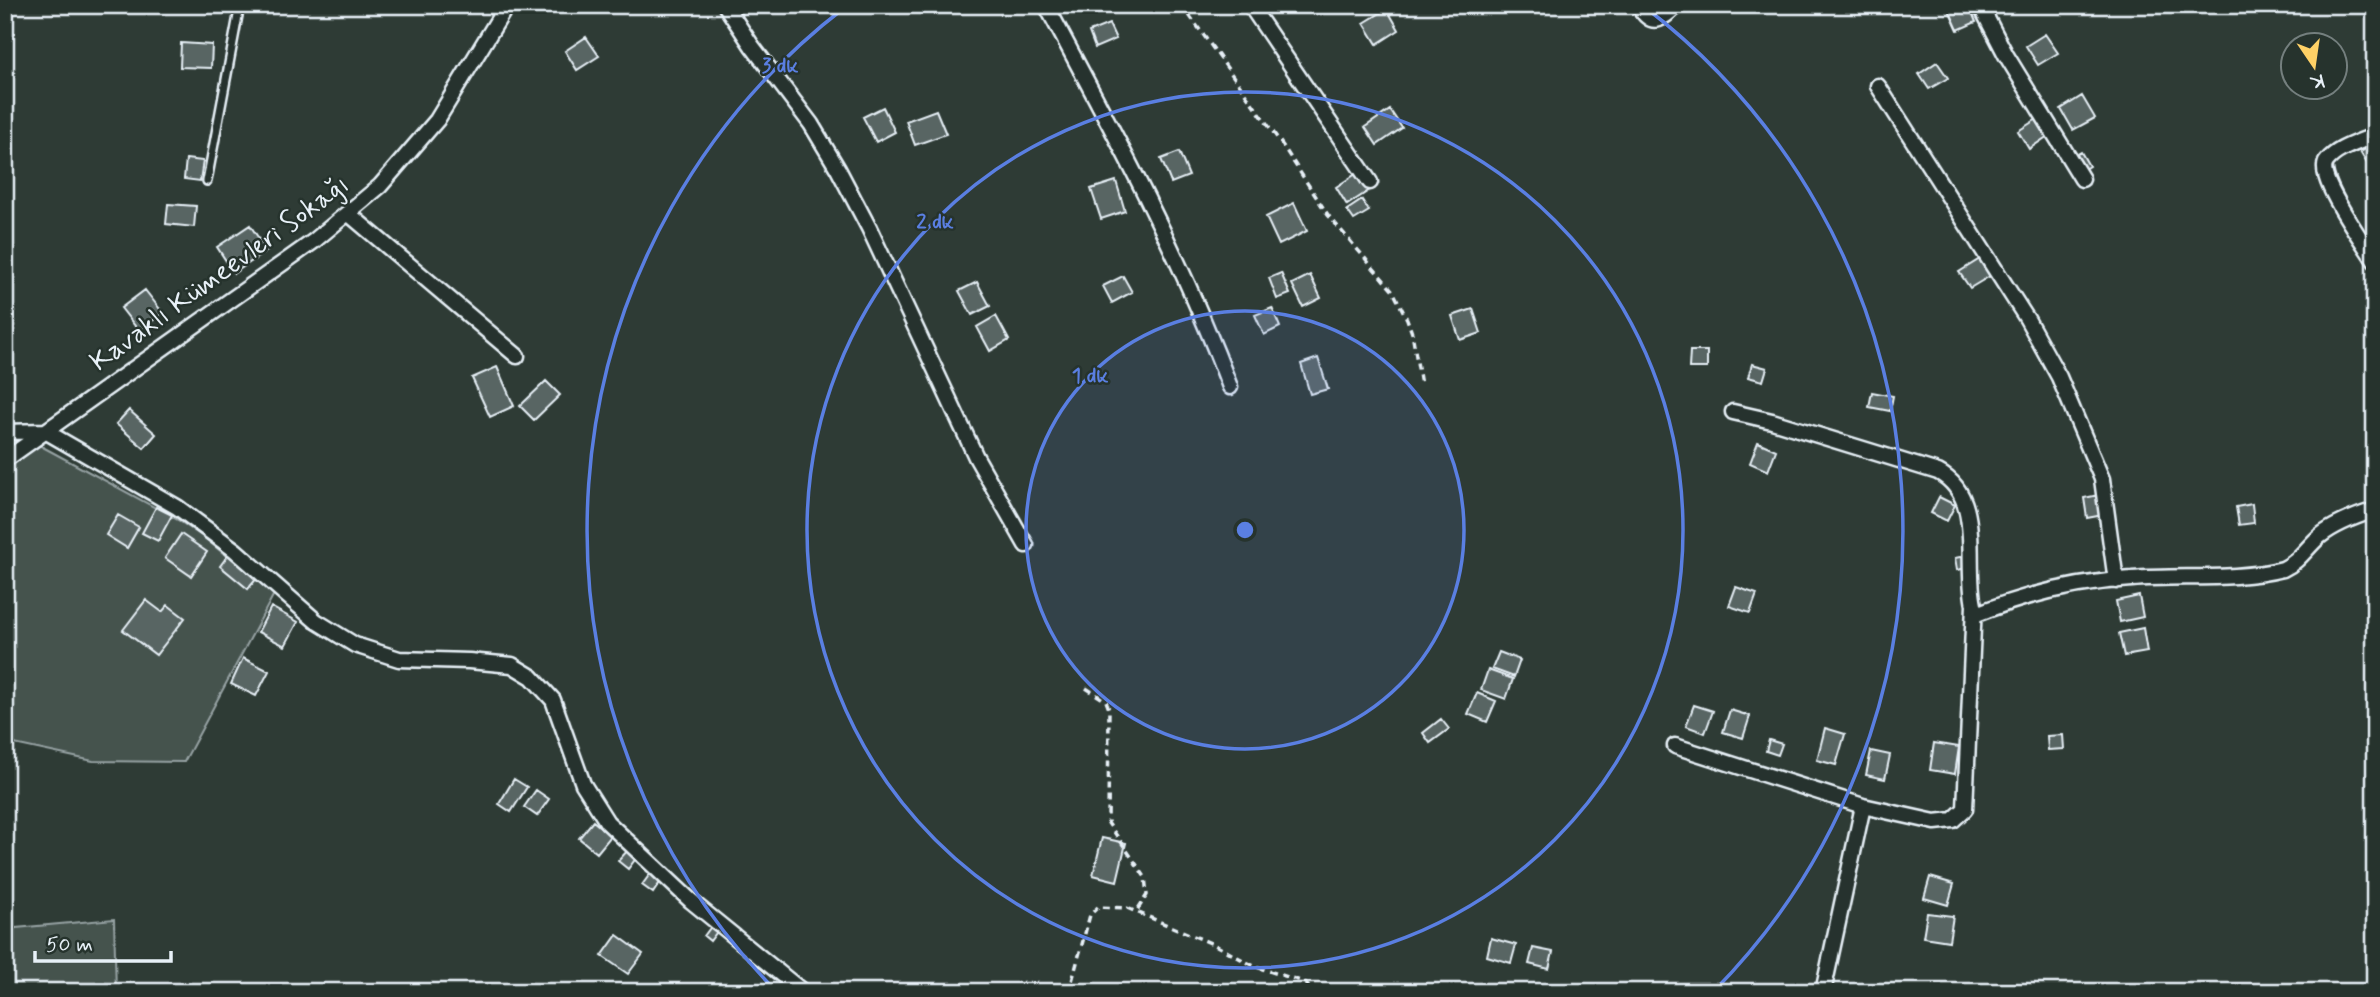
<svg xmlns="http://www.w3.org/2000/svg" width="2380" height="997" viewBox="0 0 2380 997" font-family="Mynerve,sans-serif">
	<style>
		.green { fill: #45524e; stroke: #96a2a3; stroke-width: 2 }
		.building { fill: #596563; stroke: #e8f1f8; stroke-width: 2 }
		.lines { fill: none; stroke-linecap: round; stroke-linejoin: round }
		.lane-casing { stroke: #e8f1f8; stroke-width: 12 }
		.street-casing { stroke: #e8f1f8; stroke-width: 19 }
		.path { stroke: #e8f1f8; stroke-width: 3.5; stroke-dasharray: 7 5; stroke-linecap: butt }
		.lane { stroke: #26332d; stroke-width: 7 }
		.street { stroke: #26332d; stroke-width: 14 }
		.ring { fill: none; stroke: #5a7fe2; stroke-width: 3.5 }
		.labels { text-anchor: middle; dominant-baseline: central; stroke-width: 5; stroke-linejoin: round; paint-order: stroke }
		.street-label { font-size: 28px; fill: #e8f1f8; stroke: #26332d }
		.centre { fill: #5a7fe2; stroke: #26332d; stroke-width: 3.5 }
		.ring-label { font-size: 21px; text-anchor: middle; font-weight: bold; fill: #5a7fe2; stroke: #26332d; stroke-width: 5; stroke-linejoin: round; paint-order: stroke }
	</style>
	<rect width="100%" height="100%" fill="#2e3b35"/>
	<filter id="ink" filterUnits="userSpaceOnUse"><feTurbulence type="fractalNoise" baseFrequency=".0143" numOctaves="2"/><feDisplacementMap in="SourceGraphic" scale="14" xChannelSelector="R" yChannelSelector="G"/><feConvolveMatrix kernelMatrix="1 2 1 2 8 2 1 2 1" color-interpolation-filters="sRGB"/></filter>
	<g filter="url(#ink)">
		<path class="green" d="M 39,445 L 178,520 L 203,537 L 274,594 L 184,762 L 93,761 L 5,742 L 5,470 Z
			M 114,919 L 116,992 L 5,992 L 5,929 Z"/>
		<path class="building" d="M 119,5 L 159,5 L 159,8 L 120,11 Z
			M 207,5 L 235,5 L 234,12 L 207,10 Z
			M 1279,5 L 1296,5 L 1284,13 Z
			M 1966,5 L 1969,5 L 1976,22 L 1958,30 L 1950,12 Z
			M 1387,9 L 1399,30 L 1377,44 L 1364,23 Z
			M 1109,24 L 1116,39 L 1095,48 L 1089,32 Z
			M 2045,34 L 2058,53 L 2038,65 L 2026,46 Z
			M 586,37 L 599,56 L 577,70 L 565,51 Z
			M 181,43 L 212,45 L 211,68 L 180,67 Z
			M 1937,62 L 1948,78 L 1929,89 L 1919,74 Z
			M 2082,96 L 2095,118 L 2073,130 L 2061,109 Z
			M 883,107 L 895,132 L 876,142 L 863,117 Z
			M 936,110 L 946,134 L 915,145 L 906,121 Z
			M 1390,110 L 1402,128 L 1377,145 L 1365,127 Z
			M 2037,119 L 2048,136 L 2029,149 L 2018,131 Z
			M 2375,144 L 2375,161 L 2368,165 L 2360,152 Z
			M 1179,152 L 1189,176 L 1171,183 L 1161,159 Z
			M 2081,152 L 2089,166 L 2081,171 L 2072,157 Z
			M 186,159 L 203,161 L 200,181 L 184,179 Z
			M 1362,170 L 1373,188 L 1347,205 L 1336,187 Z
			M 1116,181 L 1125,211 L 1101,219 L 1091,189 Z
			M 1362,200 L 1369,211 L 1354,220 L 1347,210 Z
			M 1294,203 L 1307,231 L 1279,245 L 1266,217 Z
			M 168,204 L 196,206 L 194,227 L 166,224 Z
			M 250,225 L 267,251 L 234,273 L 217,247 Z
			M 1980,259 L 1990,276 L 1970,288 L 1959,272 Z
			M 1281,273 L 1290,294 L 1277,299 L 1269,278 Z
			M 1310,275 L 1321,298 L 1303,307 L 1292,284 Z
			M 1123,276 L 1132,292 L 1112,303 L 1103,286 Z
			M 977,282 L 990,306 L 972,315 L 959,291 Z
			M 145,290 L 163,313 L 139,331 L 121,308 Z
			M 1272,308 L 1280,327 L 1264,335 L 1255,315 Z
			M 1473,309 L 1481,333 L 1460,340 L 1452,316 Z
			M 996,316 L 1009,340 L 990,351 L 977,327 Z
			M 1690,351 L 1707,351 L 1707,368 L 1689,368 Z
			M 1318,358 L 1328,389 L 1310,394 L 1301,364 Z
			M 1752,364 L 1767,368 L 1763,381 L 1748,377 Z
			M 497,367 L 514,406 L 490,417 L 472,378 Z
			M 546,381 L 560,395 L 534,420 L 520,406 Z
			M 1872,392 L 1893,396 L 1890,411 L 1869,407 Z
			M 129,410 L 156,434 L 144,448 L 116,424 Z
			M 1758,442 L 1776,450 L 1768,471 L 1750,463 Z
			M 2099,495 L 2103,515 L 2087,518 L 2084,498 Z
			M 1939,497 L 1955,505 L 1947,521 L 1931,513 Z
			M 2252,504 L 2254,523 L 2239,525 L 2236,507 Z
			M 156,507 L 172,515 L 158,541 L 142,533 Z
			M 118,515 L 139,527 L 127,548 L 106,535 Z
			M 181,534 L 207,552 L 191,576 L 165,558 Z
			M 229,554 L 258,577 L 248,589 L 220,566 Z
			M 1965,556 L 1967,568 L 1957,570 L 1955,558 Z
			M 1736,587 L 1757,594 L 1750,613 L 1729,606 Z
			M 2139,596 L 2143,617 L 2120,622 L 2116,601 Z
			M 146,600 L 162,612 L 168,605 L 185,618 L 156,655 L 123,630 Z
			M 271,607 L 298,622 L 285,646 L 258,632 Z
			M 2143,628 L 2147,652 L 2124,656 L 2119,633 Z
			M 1499,652 L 1520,660 L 1514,677 L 1492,669 Z
			M 243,658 L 269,671 L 256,696 L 231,684 Z
			M 1488,670 L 1513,679 L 1506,699 L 1481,690 Z
			M 1477,693 L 1496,701 L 1487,722 L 1468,714 Z
			M 1694,705 L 1713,711 L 1705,733 L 1686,726 Z
			M 1730,710 L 1750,716 L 1743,738 L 1723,732 Z
			M 1441,719 L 1449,729 L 1430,743 L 1423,733 Z
			M 1825,728 L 1845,734 L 1836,765 L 1817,760 Z
			M 2063,735 L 2064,749 L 2048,750 L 2047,736 Z
			M 1769,740 L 1782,744 L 1778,755 L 1766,751 Z
			M 1934,743 L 1959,747 L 1955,774 L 1930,770 Z
			M 1871,751 L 1890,755 L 1885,779 L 1866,775 Z
			M 514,779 L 527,787 L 511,812 L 499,804 Z
			M 536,790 L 549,799 L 537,816 L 524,807 Z
			M 593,821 L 611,836 L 597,853 L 579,838 Z
			M 1102,838 L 1126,843 L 1117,881 L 1093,875 Z
			M 628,850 L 637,857 L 628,869 L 618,861 Z
			M 650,874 L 661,881 L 653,893 L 642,885 Z
			M 1930,877 L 1954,884 L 1948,905 L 1924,898 Z
			M 1927,913 L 1953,916 L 1949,941 L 1923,937 Z
			M 713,924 L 719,929 L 710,941 L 704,936 Z
			M 617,935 L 643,954 L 628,974 L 602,956 Z
			M 1491,938 L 1516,945 L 1511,963 L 1487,956 Z
			M 1533,948 L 1553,952 L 1549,969 L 1529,964 Z"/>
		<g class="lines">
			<g class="lane-casing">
				<path id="lane" d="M 207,181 L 240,5"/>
			</g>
			<g class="street-casing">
				<path id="street" d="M 725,5 L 752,46 L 811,124 L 838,169 L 869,228 L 976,457 L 1026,545
					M 1046,5 C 1113,130 1180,254 1230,387
					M 1250,5 L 1370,182
					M 1638,5 C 1652,29 1660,20 1678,5
					M 1980,5 L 2006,55 L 2082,179
					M 1878,86 L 2027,319 L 2059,377 L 2102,479 L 2116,581
					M 2375,135 C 2360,142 2337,148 2327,161 C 2314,175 2365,245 2375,261
					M 349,214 L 517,356
					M 5,432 L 45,431 L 177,507 L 235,550 L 316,621 L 355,645 L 399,659 L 469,661 L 512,665 L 532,677 L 553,700 L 583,784 L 607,822 L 691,901 L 803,992
					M 5,460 L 314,241 L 380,186 L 437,120 L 507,5
					M 1974,615 C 2024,595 2078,582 2132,579 C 2182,575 2235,581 2283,569 C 2299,562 2307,547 2320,536 C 2335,524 2356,516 2375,510
					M 1675,746 L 1863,806 L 1935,822 L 1953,820 L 1965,809 L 1974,605 C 1964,562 1985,497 1938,472 L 1772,421 L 1733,412
					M 1823,992 L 1863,806"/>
			</g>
			<path class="path" d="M 1182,5 L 1283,146 L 1328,215 L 1393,291 L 1407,319 L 1412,333 L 1421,385
				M 1086,688 L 1106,701 L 1109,709 L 1108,823 L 1145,877 L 1147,895 L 1136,912
				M 1069,992 L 1090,915 L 1098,907 L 1127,908 L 1213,944 L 1256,967 L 1304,982 L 1315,992"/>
			<use href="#lane" class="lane"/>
			<use href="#street" class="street"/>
		</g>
	</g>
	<circle cx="1245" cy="530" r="219" fill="#5a7fe2" fill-opacity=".12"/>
	<g class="ring">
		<circle cx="1245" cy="530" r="219"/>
		<circle cx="1245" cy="530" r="438"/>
		<path d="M776 991A658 658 0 0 1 844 8M1646 8A658 658 0 0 1 1714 991"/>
	</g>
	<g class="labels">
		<g class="street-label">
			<text transform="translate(220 274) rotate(-36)">Kavaklı Kümeevleri Sokağı</text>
		</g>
	</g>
	<circle cx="1245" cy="530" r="10" class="centre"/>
	<g class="ring-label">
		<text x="780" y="72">3 dk</text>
		<text x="935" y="228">2 dk</text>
		<text x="1090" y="382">1 dk</text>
	</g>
	<rect width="2380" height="997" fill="none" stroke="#26332d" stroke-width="28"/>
	<rect x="14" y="14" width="2352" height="969" fill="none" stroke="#e8f1f8" stroke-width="2.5" filter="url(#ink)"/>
	<g transform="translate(2314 66) rotate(167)"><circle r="33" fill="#26332d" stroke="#747f7e" stroke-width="2"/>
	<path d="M0-5L12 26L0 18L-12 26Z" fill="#ffd166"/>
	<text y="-10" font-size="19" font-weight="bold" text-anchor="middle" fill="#e8f1f8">K</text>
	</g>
	<path d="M35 951v10h136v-10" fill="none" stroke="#e8f1f8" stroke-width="3.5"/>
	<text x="46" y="951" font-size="21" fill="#e8f1f8" stroke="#26332d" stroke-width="5" paint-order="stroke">50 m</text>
</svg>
